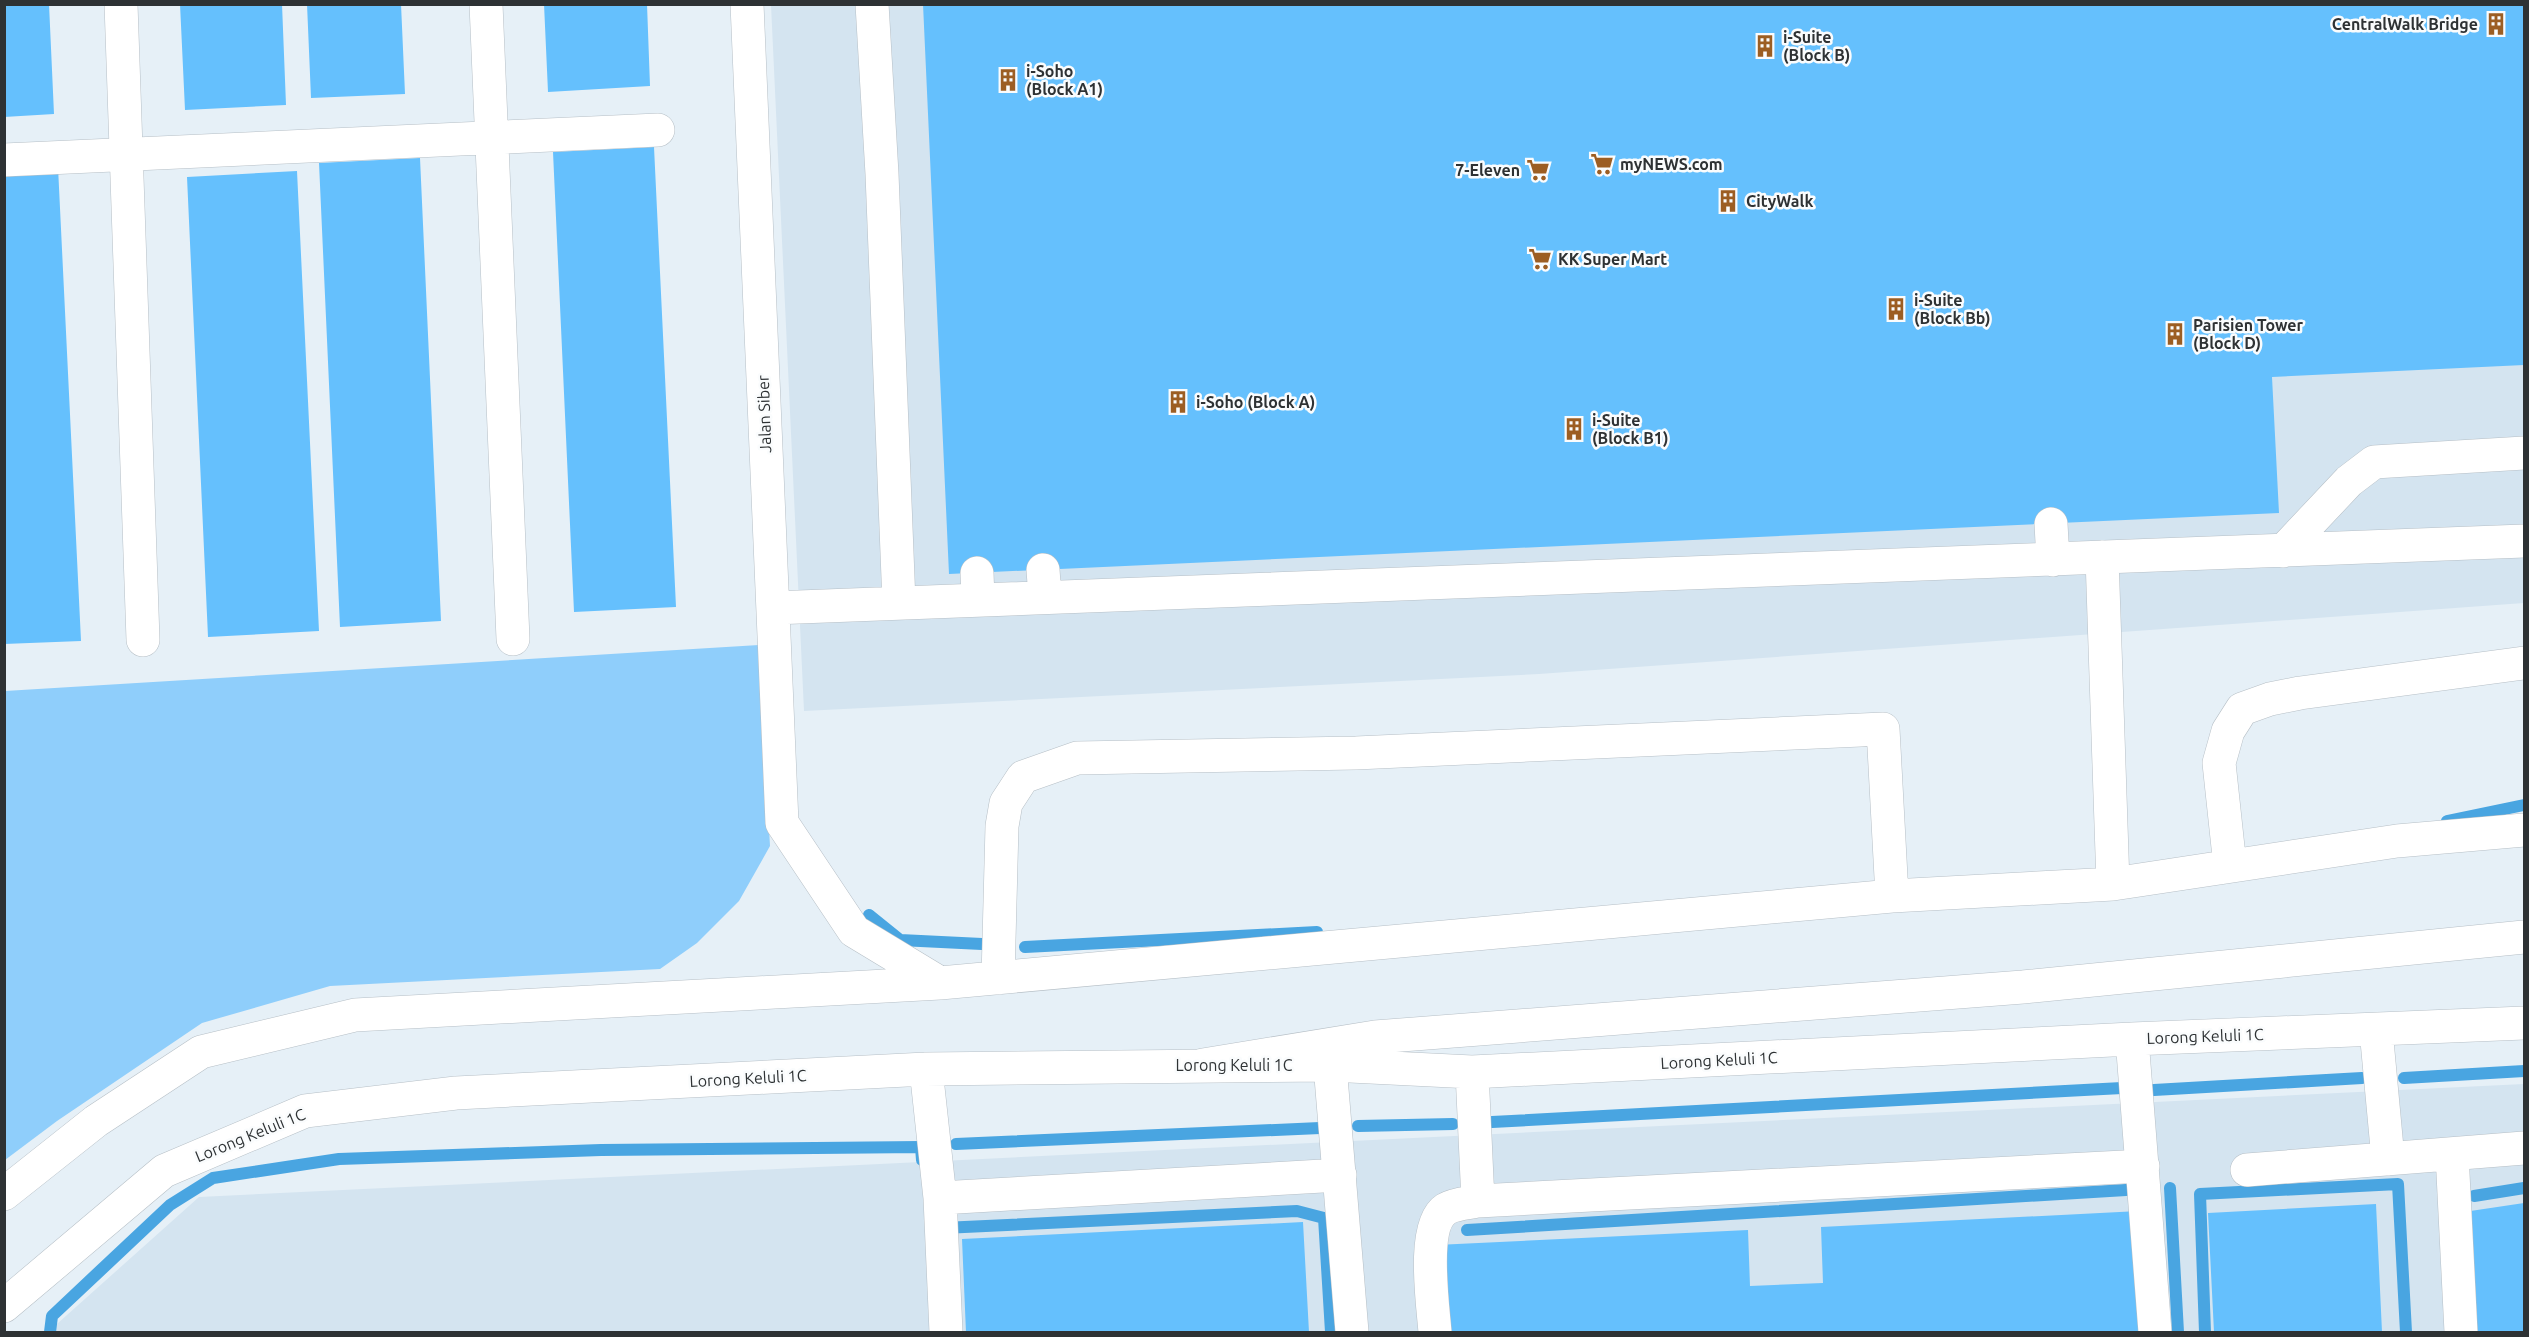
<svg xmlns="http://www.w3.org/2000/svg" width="2529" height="1337" viewBox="0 0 2529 1337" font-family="Ubuntu,sans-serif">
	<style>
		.built { fill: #d4e4f0 }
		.green { fill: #8fcefb }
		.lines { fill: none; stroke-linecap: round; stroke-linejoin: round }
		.stream { stroke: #49a5e1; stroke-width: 12 }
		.building { fill: #65c0fd }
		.minor-casing { stroke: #b6bfc6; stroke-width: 34 }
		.highway-casing { stroke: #b6bfc6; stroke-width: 34 }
		.minor { stroke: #fff; stroke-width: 33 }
		.highway { stroke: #fff; stroke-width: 33 }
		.labels { text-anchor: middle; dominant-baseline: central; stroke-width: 5; stroke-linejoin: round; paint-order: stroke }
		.poi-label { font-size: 16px; font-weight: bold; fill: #2e3234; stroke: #fafcfd; text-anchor: start }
		.street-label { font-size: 16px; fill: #2e3234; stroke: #fafcfd }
	</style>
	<rect width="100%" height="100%" fill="#e6f0f7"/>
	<path class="built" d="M 771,5 L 2524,5 L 2524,603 L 1539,674 L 804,711 Z
		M 2524,1084 L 2524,1332 L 48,1332 L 199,1197 Z"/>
	<path class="green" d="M 759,645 L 770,846 L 739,901 L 697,943 L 660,969 L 330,986 L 202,1023 L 57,1121 L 5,1160 L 5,691 Z"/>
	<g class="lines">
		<path class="stream" d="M 2447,821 L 2524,805
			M 869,915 L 900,940 L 982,944
			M 1025,947 L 1317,932
			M 2404,1078 L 2524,1071
			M 2154,1090 L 2362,1078
			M 1492,1122 L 2122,1088
			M 1358,1126 L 1453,1124
			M 956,1144 L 1320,1128
			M 2170,1188 L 2178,1332
			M 2474,1196 L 2524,1188
			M 943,1228 L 1297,1211 L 1324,1218 L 1331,1332
			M 1467,1230 L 2126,1190
			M 50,1332 L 52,1316 L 170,1205 L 213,1178 L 339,1159 L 601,1150 L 921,1147 L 922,1160
			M 2205,1332 L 2200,1194 L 2398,1184 L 2406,1332"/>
	</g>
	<path class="building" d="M 4,4 L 49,4 L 54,114 L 4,117 Z
		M 180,4 L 282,4 L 286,105 L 185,110 Z
		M 307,4 L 401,4 L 405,94 L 311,98 Z
		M 544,4 L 647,4 L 650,86 L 548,92 Z
		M 923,4 L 2524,4 L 2524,365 L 2272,377 L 2279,513 L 949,574 Z
		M 654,147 L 676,607 L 574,612 L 553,152 Z
		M 420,158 L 441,621 L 340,627 L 319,163 Z
		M 58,167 L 81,641 L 4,644 L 4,169 Z
		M 297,171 L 319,631 L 208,637 L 187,177 Z
		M 2524,1203 L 2524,1332 L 2464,1332 L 2457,1213 Z
		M 2376,1204 L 2382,1332 L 2214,1332 L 2208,1213 Z
		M 2139,1211 L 2145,1332 L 1441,1332 L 1436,1245 L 1748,1230 L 1750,1286 L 1823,1283 L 1821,1227 Z
		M 1303,1222 L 1309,1332 L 966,1332 L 962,1239 Z"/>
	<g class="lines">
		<g class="minor-casing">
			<path id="minor" d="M 121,4 L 143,640
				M 486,4 L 513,639
				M 747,4 L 782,823 L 854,931 L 940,983
				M 872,4 L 882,174 L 899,603
				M 4,160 L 658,130
				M 2051,524 L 2053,560
				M 2283,551 L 2349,481 L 2374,462 L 2524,453
				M 2102,557 L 2113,884
				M 1043,570 L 1045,597
				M 977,573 L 978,600
				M 773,608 L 2524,541
				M 2230,866 L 2219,763 L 2228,731 L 2242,709 L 2270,699 L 2300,693 L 2524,663
				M 998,978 L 1002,826 L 1006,803 L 1023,777 L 1077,758 L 1356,753 L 1883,729 L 1892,896
				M 2376,1030 L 2388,1159
				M 2132,1039 L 2155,1332
				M 1330,1065 L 1352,1332
				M 926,1069 L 940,1198 L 946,1332
				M 1472,1072 L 1478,1201
				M 2452,1154 L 2461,1332
				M 2247,1170 L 2524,1148
				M 4,1194 L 96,1121 L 201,1052 L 355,1015 L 940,983 L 1892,896 L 2113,884 L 2397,841 L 2524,830
				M 940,1198 L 1340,1175
				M 4,1306 L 164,1171 L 305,1111 L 456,1093 L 926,1069 L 1330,1065 L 1472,1072 L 2132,1039 L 2524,1023
				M 1435,1332 C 1433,1306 1421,1225 1446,1209 C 1454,1204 1469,1203 1478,1201 L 2143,1166"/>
		</g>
		<g class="highway-casing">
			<path id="highway" d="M 1203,1065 L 1375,1037 L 2023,987 L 2524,937"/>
		</g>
		<use href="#minor" class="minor"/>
		<use href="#highway" class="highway"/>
	</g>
	<defs>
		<g id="building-bare" transform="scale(1.8)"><path d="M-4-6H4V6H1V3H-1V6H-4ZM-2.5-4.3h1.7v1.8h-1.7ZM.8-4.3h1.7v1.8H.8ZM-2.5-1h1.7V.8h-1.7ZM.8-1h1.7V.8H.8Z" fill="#9c5e23" stroke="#fafcfd" stroke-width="2.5" paint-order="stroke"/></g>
		<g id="supermarket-bare" transform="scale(1.8)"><path d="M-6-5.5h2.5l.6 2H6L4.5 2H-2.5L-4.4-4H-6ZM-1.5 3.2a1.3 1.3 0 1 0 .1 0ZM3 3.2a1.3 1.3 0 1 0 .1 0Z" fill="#9c5e23" stroke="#fafcfd" stroke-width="2.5" paint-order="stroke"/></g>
	</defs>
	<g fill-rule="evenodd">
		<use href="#building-bare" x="2496" y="24"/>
		<use href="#building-bare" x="1765" y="46"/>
		<use href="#building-bare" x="1008" y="80"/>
		<use href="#supermarket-bare" x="1602" y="164"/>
		<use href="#supermarket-bare" x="1538" y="170"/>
		<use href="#building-bare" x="1728" y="201"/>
		<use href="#supermarket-bare" x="1540" y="259"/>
		<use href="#building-bare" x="1896" y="309"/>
		<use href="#building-bare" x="2175" y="334"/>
		<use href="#building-bare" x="1178" y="402"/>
		<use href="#building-bare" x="1574" y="429"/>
	</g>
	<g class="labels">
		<g class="poi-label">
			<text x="2478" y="24" text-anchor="end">CentralWalk Bridge</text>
			<text x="1783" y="37">i-Suite<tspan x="1783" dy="18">(Block B)</tspan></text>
			<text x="1026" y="71">i-Soho<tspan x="1026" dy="18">(Block A1)</tspan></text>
			<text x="1620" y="164">myNEWS.com</text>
			<text x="1520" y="170" text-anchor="end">7-Eleven</text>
			<text x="1746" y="201">CityWalk</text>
			<text x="1558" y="259">KK Super Mart</text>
			<text x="1914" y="300">i-Suite<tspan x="1914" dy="18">(Block Bb)</tspan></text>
			<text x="2193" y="325">Parisien Tower<tspan x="2193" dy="18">(Block D)</tspan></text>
			<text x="1196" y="402">i-Soho (Block A)</text>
			<text x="1592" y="420">i-Suite<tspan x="1592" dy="18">(Block B1)</tspan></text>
		</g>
		<g class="street-label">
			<text transform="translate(764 414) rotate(-92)">Jalan Siber</text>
			<text transform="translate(2205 1036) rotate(-2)">Lorong Keluli 1C</text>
			<text transform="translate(1719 1060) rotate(-3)">Lorong Keluli 1C</text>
			<text x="1234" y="1065">Lorong Keluli 1C</text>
			<text transform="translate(748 1078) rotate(-3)">Lorong Keluli 1C</text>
			<text transform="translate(250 1135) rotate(-22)">Lorong Keluli 1C</text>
		</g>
	</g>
	<rect width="2529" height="1337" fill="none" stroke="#2e3234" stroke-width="12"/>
</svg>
